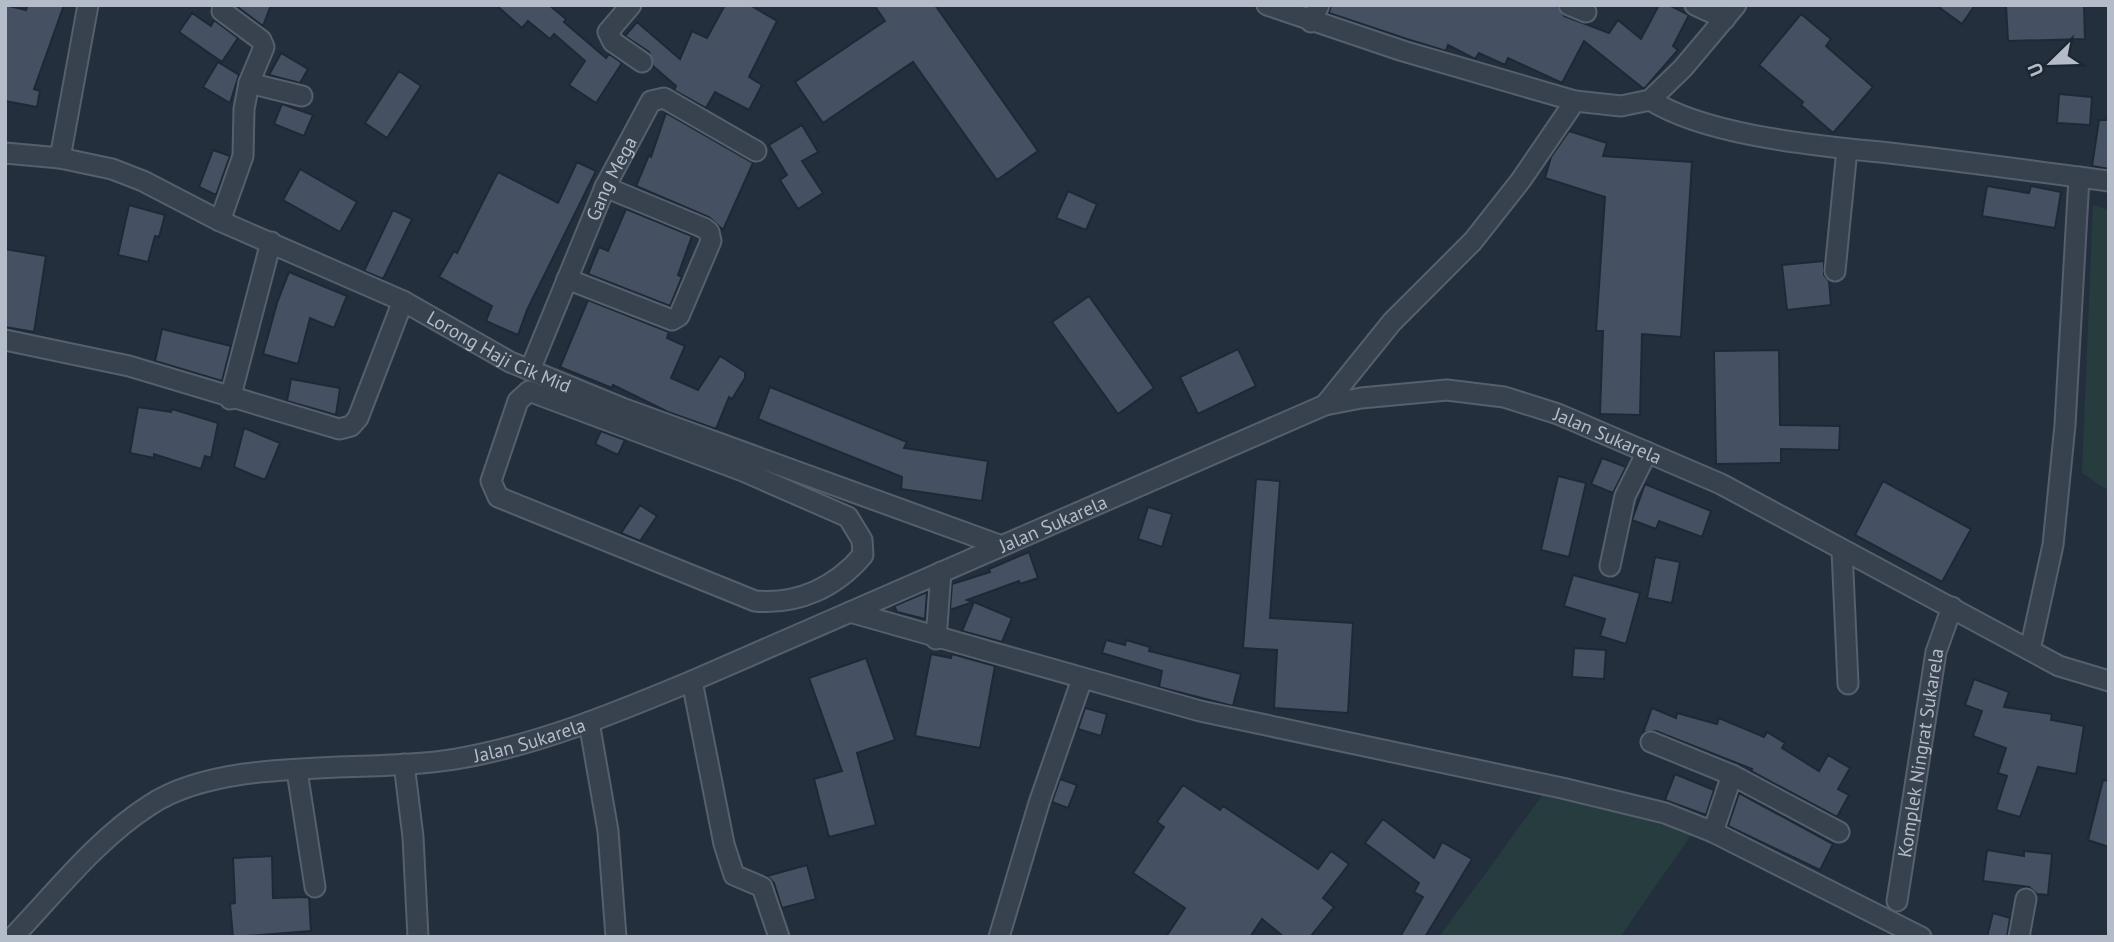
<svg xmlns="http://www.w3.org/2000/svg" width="2114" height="942" viewBox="0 0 2114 942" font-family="'PT Sans',sans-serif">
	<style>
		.green { fill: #263c3f }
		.building { fill: #455162; stroke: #1f2835; stroke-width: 2 }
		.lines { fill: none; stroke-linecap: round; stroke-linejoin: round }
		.minor-casing { stroke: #565f6c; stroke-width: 23 }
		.minor { stroke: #38414e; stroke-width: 19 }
		.labels { text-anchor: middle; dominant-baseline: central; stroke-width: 5; stroke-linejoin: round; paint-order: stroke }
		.street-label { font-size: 19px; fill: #b4bcc9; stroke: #1d2633 }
	</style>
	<rect width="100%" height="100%" fill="#242f3e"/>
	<path class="green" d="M 2093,205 L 2109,210 L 2109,491 L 2082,473 Z
		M 1552,782 L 1694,831 L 1620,937 L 1439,937 Z"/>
	<path class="building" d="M 5,5 L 26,10 L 28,5 L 64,5 L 34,89 L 40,91 L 37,107 L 5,101 Z
		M 235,5 L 271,5 L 263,26 Z
		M 496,5 L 549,5 L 566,19 L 564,22 L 606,58 L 609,54 L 622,63 L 596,103 L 569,85 L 585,61 L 554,34 L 550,39 L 528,21 L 522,28 Z
		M 725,5 L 750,5 L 777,21 L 749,77 L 762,85 L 749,110 L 715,92 L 706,108 L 674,90 L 676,86 L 653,66 L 649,52 L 625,36 L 637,22 L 680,59 L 692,31 L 707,38 Z
		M 874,5 L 935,5 L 1038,151 L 997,180 L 913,62 L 823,123 L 795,82 L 885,21 Z
		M 1331,5 L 1557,5 L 1564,16 L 1609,33 L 1618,20 L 1641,39 L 1659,5 L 1669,5 L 1689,15 L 1673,46 L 1678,50 L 1644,89 L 1584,41 L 1562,83 L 1508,58 L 1505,65 L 1479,53 L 1475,59 L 1448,45 L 1446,51 L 1407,39 L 1329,13 Z
		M 1936,5 L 1975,5 L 1962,24 Z
		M 2006,5 L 2084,5 L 2085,39 L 2008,41 Z
		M 192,13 L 211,26 L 214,20 L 238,38 L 222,62 L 179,32 Z
		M 1801,14 L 1831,39 L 1826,46 L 1873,87 L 1833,133 L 1801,105 L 1803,102 L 1759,65 Z
		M 281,53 L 308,69 L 300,83 L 269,75 Z
		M 218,62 L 239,75 L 230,103 L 203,87 Z
		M 399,71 L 421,86 L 387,138 L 365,123 Z
		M 2059,94 L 2092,97 L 2090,125 L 2057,123 Z
		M 282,104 L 313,115 L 304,136 L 274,124 Z
		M 666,113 L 753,163 L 723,230 L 709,217 L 636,186 L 649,155 L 651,157 Z
		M 2099,120 L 2109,120 L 2109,169 L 2092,166 Z
		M 802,125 L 818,152 L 802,161 L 823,193 L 798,209 L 780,180 L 787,175 L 769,145 Z
		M 1569,131 L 1607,143 L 1603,156 L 1692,162 L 1681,337 L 1642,334 L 1640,415 L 1600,414 L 1603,331 L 1596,331 L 1605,197 L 1545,178 L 1551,157 Z
		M 213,150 L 230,156 L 216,195 L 199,187 Z
		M 577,162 L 596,171 L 527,310 L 518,335 L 486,321 L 492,306 L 439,277 L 454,251 L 457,253 L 498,172 L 558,203 Z
		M 300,169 L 357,202 L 340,232 L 283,200 Z
		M 1987,186 L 2029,193 L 2031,186 L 2061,192 L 2055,228 L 1982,216 Z
		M 1068,191 L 1097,204 L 1086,230 L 1056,218 Z
		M 129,205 L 165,215 L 159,237 L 155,236 L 148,262 L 118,255 Z
		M 626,209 L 692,236 L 678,275 L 682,277 L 670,306 L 588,274 L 599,247 L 608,251 Z
		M 393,210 L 412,219 L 383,279 L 364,271 Z
		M 5,249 L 46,256 L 34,332 L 5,327 Z
		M 1824,261 L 1824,275 L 1829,281 L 1831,305 L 1787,310 L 1782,265 Z
		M 289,272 L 347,296 L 334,328 L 310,318 L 298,364 L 263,354 L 277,303 Z
		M 1089,296 L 1154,388 L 1118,414 L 1052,322 Z
		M 588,300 L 669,332 L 667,338 L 685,346 L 671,378 L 698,390 L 720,356 L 745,372 L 745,378 L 732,399 L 729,397 L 716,429 L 668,412 L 613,385 L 612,388 L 560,367 Z
		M 162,329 L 231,346 L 222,381 L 155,361 Z
		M 1238,349 L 1256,386 L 1198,414 L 1180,377 Z
		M 1779,350 L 1780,425 L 1840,426 L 1839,450 L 1781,449 L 1781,463 L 1716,464 L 1714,351 Z
		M 291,379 L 340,388 L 336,415 L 287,401 Z
		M 770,387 L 907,442 L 904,448 L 988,461 L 982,501 L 901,489 L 902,477 L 758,419 Z
		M 138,407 L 171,412 L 172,409 L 218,423 L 211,458 L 205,456 L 201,469 L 154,454 L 154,458 L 130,453 Z
		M 244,428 L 280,443 L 265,480 L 234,467 Z
		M 601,431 L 625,440 L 618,455 L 595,444 Z
		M 1602,458 L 1626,467 L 1613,493 L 1591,484 Z
		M 1558,476 L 1586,483 L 1569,557 L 1541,550 Z
		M 1256,479 L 1280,481 L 1270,618 L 1353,623 L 1348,713 L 1274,708 L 1277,650 L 1243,648 Z
		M 1883,481 L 1971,529 L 1942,582 L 1855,535 Z
		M 1645,484 L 1711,511 L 1702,537 L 1659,521 L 1656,529 L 1632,520 Z
		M 640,505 L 657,516 L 640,541 L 621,533 Z
		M 1148,507 L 1172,514 L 1162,547 L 1138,539 Z
		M 1029,552 L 1038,578 L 1020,584 L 1019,581 L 967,600 L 973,602 L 950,610 L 952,584 L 990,572 L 989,569 Z
		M 1655,557 L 1680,562 L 1672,603 L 1647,598 Z
		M 1573,575 L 1640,593 L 1626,644 L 1600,636 L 1605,619 L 1564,606 Z
		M 927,592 L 925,619 L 897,612 L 894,606 Z
		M 974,602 L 1012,618 L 1002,642 L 962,631 Z
		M 1106,640 L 1125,645 L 1126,640 L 1150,647 L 1149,651 L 1241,674 L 1233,706 L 1159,687 L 1162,671 L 1102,653 Z
		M 1574,648 L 1606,650 L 1604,679 L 1572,677 Z
		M 931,654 L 951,658 L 952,654 L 995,666 L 980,748 L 915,736 Z
		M 866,658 L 895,740 L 857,753 L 876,825 L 829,837 L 814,779 L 842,771 L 809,678 Z
		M 1974,679 L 2009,692 L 2004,707 L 2052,714 L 2051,720 L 2084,726 L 2076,774 L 2038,767 L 2020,817 L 1996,810 L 2007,776 L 1998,773 L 2006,748 L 1973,736 L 1982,711 L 1965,705 Z
		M 1085,708 L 1107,714 L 1101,736 L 1078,729 Z
		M 1652,708 L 1676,718 L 1677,713 L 1717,724 L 1719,718 L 1764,737 L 1767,732 L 1785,743 L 1782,748 L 1819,771 L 1828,755 L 1850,768 L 1838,789 L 1849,795 L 1837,817 L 1751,771 L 1752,769 L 1656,731 L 1643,733 Z
		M 1675,774 L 1714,790 L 1706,815 L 1665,800 Z
		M 1060,779 L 1077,785 L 1068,808 L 1052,802 Z
		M 2103,780 L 2109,781 L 2109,847 L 2088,840 Z
		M 1183,785 L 1220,810 L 1223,806 L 1318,869 L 1331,851 L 1349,864 L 1323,898 L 1334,907 L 1310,937 L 1284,937 L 1262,919 L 1250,937 L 1166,937 L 1185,908 L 1133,873 L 1164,827 L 1157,822 Z
		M 1739,793 L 1833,844 L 1820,870 L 1728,826 Z
		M 1383,819 L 1434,858 L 1442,842 L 1472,859 L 1425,937 L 1400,937 L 1423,897 L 1414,892 L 1419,883 L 1365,843 Z
		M 1987,850 L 2024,856 L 2024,851 L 2052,854 L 2048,895 L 2037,894 L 2029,887 L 1983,881 Z
		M 272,856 L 273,898 L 309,897 L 311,931 L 233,937 L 230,904 L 235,903 L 233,858 Z
		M 807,865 L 816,899 L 782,908 L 774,883 L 767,876 Z
		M 1993,913 L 2010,918 L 2007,937 L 1987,937 Z"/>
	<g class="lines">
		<g class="minor-casing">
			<g id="minor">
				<path d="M 631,5 L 608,32 L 613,42 L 642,62"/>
				<path d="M 1267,5 L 1403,51 L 1575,101 L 1621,106 L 1650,100 L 1683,68 L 1736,5"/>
				<path d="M 1569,5 L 1586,12"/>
				<path d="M 1695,5 L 1725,19"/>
				<path d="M 1311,22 L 1319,5"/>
				<path d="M 249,83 L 302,96"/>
				<path d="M 1650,100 C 1711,138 1826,146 1898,154 C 1968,162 2038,172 2109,181"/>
				<path id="s1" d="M 5,153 L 60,158 L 112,169 L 143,181 L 220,221 L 403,301 L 510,362 L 622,408 L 999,545"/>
				<path d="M 60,158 L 88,5"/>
				<path d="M 220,221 L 243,156 L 244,109 L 249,83 L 264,47 L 261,40 L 222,11"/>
				<path d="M 1835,271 L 1847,149"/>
				<path d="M 567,279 L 672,320 L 679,316 L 711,241 L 709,232 L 704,228 L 605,187"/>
				<path d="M 5,340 L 129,366 L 339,429 L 351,426 L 358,418 L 403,301"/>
				<path id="s2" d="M 530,370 L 605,187 L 651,101 L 664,98 L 756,151"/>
				<path d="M 529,391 L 743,471 L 848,517 L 862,540 L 863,555 C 836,587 798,605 755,601 L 498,497 L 491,481 L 518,401 Z"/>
				<path d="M 230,399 L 271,242"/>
				<path d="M 1325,405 L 1392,322 L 1473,241 L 1521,180 L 1575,101"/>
				<path d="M 1842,550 L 1848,684"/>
				<path d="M 1610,566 L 1625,496 L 1647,452"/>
				<path d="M 850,612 L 1200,711 L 1562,788 L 1665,813 L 1713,832 L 1921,937"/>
				<path d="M 936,639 L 941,572"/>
				<path d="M 2030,650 L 2053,545 L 2065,425 L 2079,177"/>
				<path d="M 692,681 L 724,844 L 734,875 L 762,887 L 779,937"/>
				<path d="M 589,722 L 608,831 L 616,937"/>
				<path d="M 1651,742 L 1732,775 L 1839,832"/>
				<path d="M 404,764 L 413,837 L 418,937"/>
				<path d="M 297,771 L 315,887"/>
				<path d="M 1713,832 L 1732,775"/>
				<path id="s3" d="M 1897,901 L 1936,652 L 1952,607"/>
				<path id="s4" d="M 13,937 C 56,892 98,838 150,805 C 226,755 366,774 456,759 C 538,745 615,713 692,681 L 1325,405 L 1361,398 L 1447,390 L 1504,397 L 1558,414 L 1721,484 L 2059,666 L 2109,681"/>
				<path d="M 999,937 L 1039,803 L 1082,679"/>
				<path d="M 2019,937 L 2026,899"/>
			</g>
		</g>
		<use href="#minor" class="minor"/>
	</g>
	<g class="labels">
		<g class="street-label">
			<text stroke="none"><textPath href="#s2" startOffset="208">Gang Mega</textPath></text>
			<text stroke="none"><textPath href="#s1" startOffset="537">Lorong Haji Cik Mid</textPath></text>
			<text stroke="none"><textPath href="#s4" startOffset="1734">Jalan Sukarela</textPath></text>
			<text stroke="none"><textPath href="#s4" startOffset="1146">Jalan Sukarela</textPath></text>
			<text stroke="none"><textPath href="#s4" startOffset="579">Jalan Sukarela</textPath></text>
			<text stroke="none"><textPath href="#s3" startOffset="150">Komplek Ningrat Sukarela</textPath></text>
		</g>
	</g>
	<rect width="2114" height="942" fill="none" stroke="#b4bcc9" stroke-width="14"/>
	<g transform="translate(2051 63) rotate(247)" stroke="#1d2633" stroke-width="5" paint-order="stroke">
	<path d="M0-5L12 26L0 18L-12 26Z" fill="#b4bcc9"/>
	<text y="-10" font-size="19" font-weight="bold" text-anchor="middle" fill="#b4bcc9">U</text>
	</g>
</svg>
